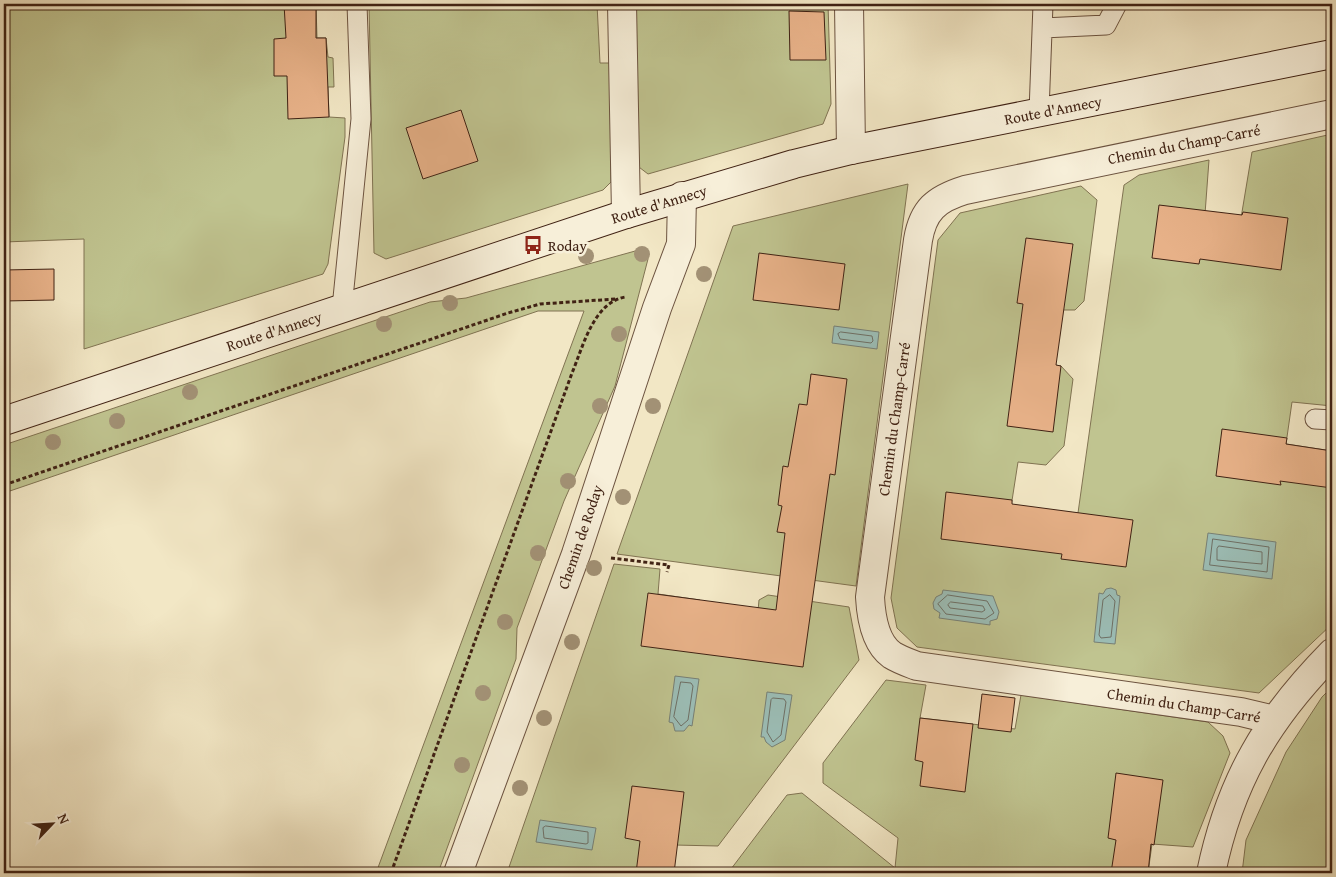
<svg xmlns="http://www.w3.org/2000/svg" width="1336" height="877" viewBox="0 0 1336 877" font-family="'Gentium Book Plus',serif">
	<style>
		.green { fill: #c0c490; stroke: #807352 }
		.water { fill: #9cbfb8; stroke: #778076 }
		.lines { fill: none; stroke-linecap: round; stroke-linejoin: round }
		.shore { stroke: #6e7066; stroke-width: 1 }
		.building { fill: #e7b188; stroke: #402214 }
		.lane-casing { stroke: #6c5340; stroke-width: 21 }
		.street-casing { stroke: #6c5340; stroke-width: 30 }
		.secondary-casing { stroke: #402214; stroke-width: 30 }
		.path { stroke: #402214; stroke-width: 3; stroke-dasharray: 4 2.5; stroke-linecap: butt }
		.lane { stroke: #f7efd9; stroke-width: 19 }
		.street { stroke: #f7efd9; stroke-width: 28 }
		.secondary { stroke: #f7efd9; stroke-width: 28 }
		.tree { fill: #a29175 }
		.labels { text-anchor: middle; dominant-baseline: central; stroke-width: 5; stroke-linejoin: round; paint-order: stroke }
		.street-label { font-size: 15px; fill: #402214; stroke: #f7efd9 }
		.poi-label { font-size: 15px; fill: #402214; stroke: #f7efd9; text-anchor: start }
	</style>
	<rect width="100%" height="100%" fill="#f2e7c5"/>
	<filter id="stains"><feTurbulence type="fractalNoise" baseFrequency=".004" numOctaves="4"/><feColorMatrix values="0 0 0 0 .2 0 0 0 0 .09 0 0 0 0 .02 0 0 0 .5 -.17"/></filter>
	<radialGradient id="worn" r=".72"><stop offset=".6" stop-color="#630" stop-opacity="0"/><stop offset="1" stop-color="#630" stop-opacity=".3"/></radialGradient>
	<path class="green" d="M 4,4 L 316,4 L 317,38 L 326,38 L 328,57 L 333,58 L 334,87 L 328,87 L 329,117 L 345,118 L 345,137 L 328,264 L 323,274 L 84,349 L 84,239 L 4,242 Z
		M 369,4 L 597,4 L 600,63 L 610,63 L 611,182 L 603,190 L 386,259 L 374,253 Z
		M 631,4 L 828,4 L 831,104 L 823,124 L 648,174 L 635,164 Z
		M 1332,134 L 1332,406 L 1292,402 L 1286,444 L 1332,451 L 1332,624 L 1259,693 L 917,647 L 897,628 L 891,598 L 938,240 L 960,213 L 1081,186 L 1097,200 L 1084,301 L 1075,310 L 1062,310 L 1055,365 L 1061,366 L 1073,379 L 1064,446 L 1046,465 L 1018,462 L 1011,507 L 1078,513 L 1124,185 L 1139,175 L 1209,160 L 1205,214 L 1241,218 L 1252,152 Z
		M 908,184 L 856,586 L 617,554 L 733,226 Z
		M 646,248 L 648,259 L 615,386 L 564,501 L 517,628 L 516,659 L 438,873 L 376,873 L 584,311 L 538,311 L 4,493 L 4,445 L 430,302 L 466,298 Z
		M 614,564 L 660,569 L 658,594 L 700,600 L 700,604 L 758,611 L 759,600 L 768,595 L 849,607 L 859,660 L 718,846 L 674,845 L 670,873 L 507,873 Z
		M 886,680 L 926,685 L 920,718 L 1015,729 L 1021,695 L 1208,722 L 1223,736 L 1230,753 L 1193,847 L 1152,844 L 1148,873 L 728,873 L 787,795 L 802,793 L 895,868 L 898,838 L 823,783 L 823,763 Z
		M 1332,687 L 1332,873 L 1242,873 L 1246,840 L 1286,752 L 1322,697 Z"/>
	<path class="water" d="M 834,326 L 879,332 L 877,349 L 832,343 Z
		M 1208,533 L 1276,542 L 1272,579 L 1203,570 Z
		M 1111,588 L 1116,590 L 1117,595 L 1120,596 L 1115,644 L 1094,642 L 1099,593 L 1103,594 L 1106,589 Z
		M 943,590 L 993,596 L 999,612 L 997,619 L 990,621 L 990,625 L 939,618 L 940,613 L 934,609 L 933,603 L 936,597 L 942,594 Z
		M 675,676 L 699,679 L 692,726 L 689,725 L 684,731 L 675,731 L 673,723 L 669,722 Z
		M 767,692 L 792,695 L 785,740 L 772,747 L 766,742 L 764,737 L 761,737 Z
		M 540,820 L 596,828 L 592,850 L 536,842 Z"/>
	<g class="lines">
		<path class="shore" d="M 841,332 L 872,336 L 873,341 L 871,343 L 840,339 L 838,334 Z
			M 1213,539 L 1269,547 L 1267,572 L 1210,565 Z
			M 1219,546 L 1262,552 L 1262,564 L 1217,560 L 1217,549 Z
			M 948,595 L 987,601 L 994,613 L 985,619 L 946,614 L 938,604 Z
			M 1110,595 L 1115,601 L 1111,637 L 1101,638 L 1099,635 L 1103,600 Z
			M 951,602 L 983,606 L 985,610 L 982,612 L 950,608 L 948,605 Z
			M 681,682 L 691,683 L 693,686 L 688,720 L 681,726 L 674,717 Z
			M 773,698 L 784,699 L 786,702 L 781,735 L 773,742 L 767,732 L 771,700 Z
			M 546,826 L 588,832 L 588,843 L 586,844 L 544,838 L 543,828 Z"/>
	</g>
	<path class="building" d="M 284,4 L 316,4 L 316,38 L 326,38 L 329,117 L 288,119 L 287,76 L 274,76 L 274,39 L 286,38 Z
		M 789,11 L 824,12 L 826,60 L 790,60 Z
		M 461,110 L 478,161 L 423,179 L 406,128 Z
		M 1159,205 L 1242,215 L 1243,212 L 1288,218 L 1281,270 L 1200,259 L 1199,264 L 1152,258 Z
		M 1026,238 L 1073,244 L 1056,365 L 1061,366 L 1053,432 L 1007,426 L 1023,304 L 1017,303 Z
		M 759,253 L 845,264 L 839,310 L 753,300 Z
		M 54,269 L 54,300 L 4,301 L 4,270 Z
		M 811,374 L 847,379 L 835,475 L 830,474 L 803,667 L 641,646 L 648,593 L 776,610 L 785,533 L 777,532 L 782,506 L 778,505 L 783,466 L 788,467 L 799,404 L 807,405 Z
		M 1222,429 L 1287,438 L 1286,444 L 1332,451 L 1332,488 L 1280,481 L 1281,485 L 1216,476 Z
		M 946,492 L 1012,500 L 1012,504 L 1133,520 L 1126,567 L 1061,559 L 1062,554 L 941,539 Z
		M 982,694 L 1015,698 L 1011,732 L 978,728 Z
		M 920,718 L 973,724 L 965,792 L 920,786 L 923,762 L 915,760 Z
		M 1116,773 L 1163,780 L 1154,845 L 1151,844 L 1148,873 L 1111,873 L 1116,840 L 1108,838 Z
		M 632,786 L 684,792 L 674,873 L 636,873 L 640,841 L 625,838 Z"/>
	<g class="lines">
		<g class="lane-casing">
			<path id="lane" d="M 1043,28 L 1106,25 L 1117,4
				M 1039,112 L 1043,4
				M 342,308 L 361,119 L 357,4
				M 1315,419 L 1332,420"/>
		</g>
		<g class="street-casing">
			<path id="street" d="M 622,4 L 626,214
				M 849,4 L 851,150
				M 1274,720 L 1241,712 L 917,666 C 909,663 900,660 892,655 C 875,643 871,616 870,597 L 918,240 C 923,210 936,199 965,190 L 1332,114
				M 458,873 L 576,554 L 657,308 L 681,244 L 682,196
				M 1211,873 C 1230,781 1267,719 1332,653"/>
		</g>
		<g class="secondary-casing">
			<path id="secondary" d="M 4,421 L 626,214 L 794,164 L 851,150 L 1332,54"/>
		</g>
		<path class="path" d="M 4,485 L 508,313 L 540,304 L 616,299
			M 611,558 L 669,565 L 667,572
			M 391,873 L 572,373 C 583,347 593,303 625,297"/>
		<use href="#lane" class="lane"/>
		<use href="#street" class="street"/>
		<use href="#secondary" class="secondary"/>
	</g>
	<g class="tree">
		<circle cx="642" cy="254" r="8"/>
		<circle cx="586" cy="256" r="8"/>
		<circle cx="704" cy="274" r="8"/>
		<circle cx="450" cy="303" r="8"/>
		<circle cx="384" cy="324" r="8"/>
		<circle cx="619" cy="334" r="8"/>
		<circle cx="190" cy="392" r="8"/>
		<circle cx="600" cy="406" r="8"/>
		<circle cx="653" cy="406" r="8"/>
		<circle cx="117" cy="421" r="8"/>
		<circle cx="53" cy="442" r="8"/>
		<circle cx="568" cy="481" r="8"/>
		<circle cx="623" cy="497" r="8"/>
		<circle cx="538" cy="553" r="8"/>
		<circle cx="594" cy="568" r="8"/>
		<circle cx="505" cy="622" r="8"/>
		<circle cx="572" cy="642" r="8"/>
		<circle cx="483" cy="693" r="8"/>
		<circle cx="544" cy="718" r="8"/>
		<circle cx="462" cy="765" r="8"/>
		<circle cx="520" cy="788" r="8"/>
	</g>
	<defs>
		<g id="bus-bare" transform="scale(1.5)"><path d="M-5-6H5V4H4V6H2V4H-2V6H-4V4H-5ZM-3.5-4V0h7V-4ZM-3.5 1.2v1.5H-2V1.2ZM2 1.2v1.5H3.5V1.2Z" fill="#8f2418" stroke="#f7efd9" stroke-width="2.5" paint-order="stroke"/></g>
	</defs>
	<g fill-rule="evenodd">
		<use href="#bus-bare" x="533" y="245"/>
	</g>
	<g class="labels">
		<g class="street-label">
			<text transform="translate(1053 110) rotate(-11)">Route d'Annecy</text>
			<text transform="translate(1184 144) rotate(-11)">Chemin du Champ-Carré</text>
			<text transform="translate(659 204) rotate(-17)">Route d'Annecy</text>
			<text transform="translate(274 331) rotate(-18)">Route d'Annecy</text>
			<text transform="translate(894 419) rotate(-82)">Chemin du Champ-Carré</text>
			<text transform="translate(580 537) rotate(-71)">Chemin de Roday</text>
			<text transform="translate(1184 705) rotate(9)">Chemin du Champ-Carré</text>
		</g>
		<g class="poi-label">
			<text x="548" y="245">Roday</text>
		</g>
	</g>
	<rect width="1336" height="877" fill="none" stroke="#f2e7c5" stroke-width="20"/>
	<rect x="5" y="5" width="1326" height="867" fill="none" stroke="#402214" stroke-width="2.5"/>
	<rect x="10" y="10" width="1316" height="857" fill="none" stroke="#402214"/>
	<g transform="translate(52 824) rotate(65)" stroke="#f7efd9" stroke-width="4" paint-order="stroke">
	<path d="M0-4L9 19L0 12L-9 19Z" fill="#402214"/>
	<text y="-8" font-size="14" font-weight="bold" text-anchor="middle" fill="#402214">N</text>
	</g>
	<rect width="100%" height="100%" filter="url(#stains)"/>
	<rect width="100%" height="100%" fill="url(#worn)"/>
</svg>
